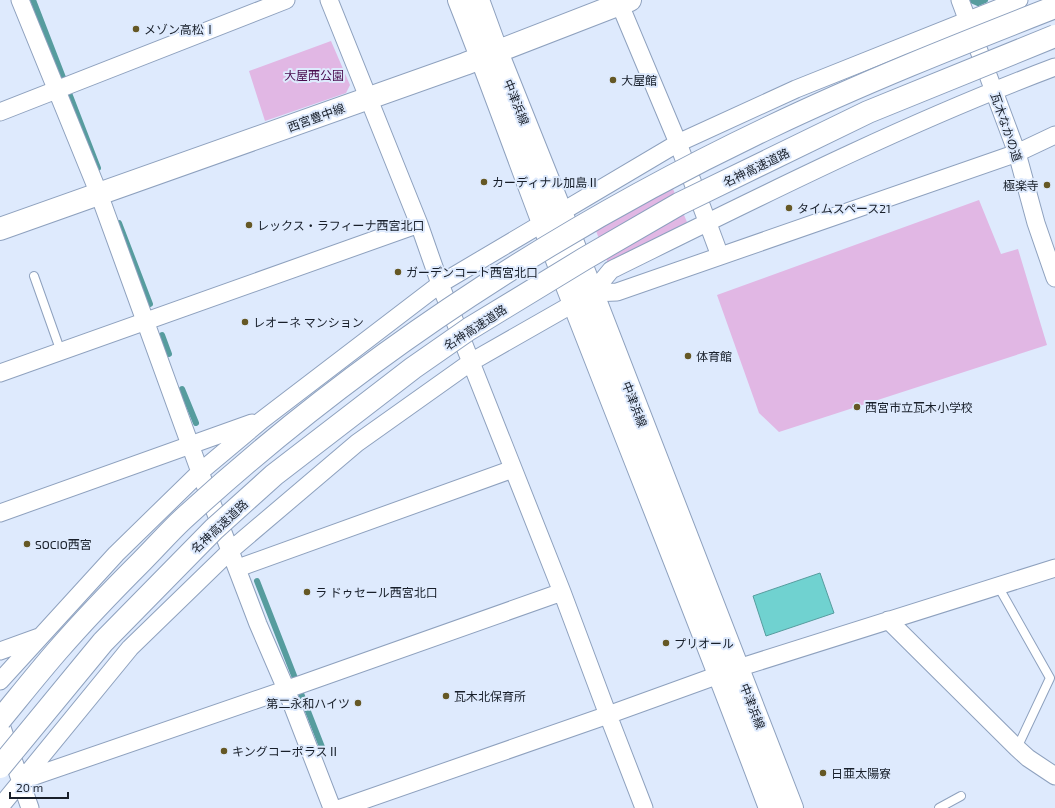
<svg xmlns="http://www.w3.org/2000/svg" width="1055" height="808" viewBox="0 0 1055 808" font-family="'Exo 2','Noto Sans JP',sans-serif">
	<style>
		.green { fill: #e1b7e4 }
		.water { fill: #70d2d0; stroke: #569c9e }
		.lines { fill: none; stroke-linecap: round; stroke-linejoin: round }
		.stream { stroke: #569c9e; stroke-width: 6 }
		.lane-casing { stroke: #8ea1be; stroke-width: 10 }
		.street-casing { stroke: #8ea1be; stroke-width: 19 }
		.secondary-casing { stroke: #8ea1be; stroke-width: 24 }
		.lane { stroke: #fff; stroke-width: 8 }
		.street { stroke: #fff; stroke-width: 17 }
		.secondary { stroke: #fff; stroke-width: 22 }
		.highway-bridge-casing { stroke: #8ea1be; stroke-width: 24; stroke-linecap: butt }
		.highway-bridge { stroke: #fff; stroke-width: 22 }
		.poi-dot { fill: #655825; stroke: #deeafd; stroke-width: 1.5 }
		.labels { text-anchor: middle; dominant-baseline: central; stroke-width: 4; stroke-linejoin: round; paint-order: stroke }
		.poi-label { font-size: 12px; fill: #181f2a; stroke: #deeafd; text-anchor: start }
		.park-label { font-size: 12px; fill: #490c4e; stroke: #deeafd }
		.street-label { font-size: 12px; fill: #181f2a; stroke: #deeafd }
	</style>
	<rect width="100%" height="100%" fill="#deeafd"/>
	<path class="green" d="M 331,41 L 350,85 L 346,93 L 265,121 L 249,71 Z
		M 665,170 L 687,222 L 608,263 L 589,212 Z
		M 979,200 L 1001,254 L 1018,249 L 1047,345 L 779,432 L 759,413 L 717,295 Z"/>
	<path class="water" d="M 820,573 L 834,613 L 766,636 L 753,596 Z"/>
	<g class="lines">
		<path class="stream" d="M 33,0 L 98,168
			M 971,0 L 978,3 L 985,0
			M 119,223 L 150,304
			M 162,335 L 169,354
			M 182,389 L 196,423
			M 257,581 L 322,747"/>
		<g class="lane-casing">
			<path id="lane" d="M 34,276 L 61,352
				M 998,586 L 1050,678 L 1017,748
				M 939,808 L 961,796"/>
		</g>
		<g class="street-casing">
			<path id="street" d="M 20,0 L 99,194 L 200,472 L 258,624 L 286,689 L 332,808
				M 329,0 L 419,224 L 440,284 L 562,592 L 608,715 L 644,808
				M 618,0 L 678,143 L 720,256
				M 960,0 L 1017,153 L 1036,223 L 1055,278
				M 0,112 L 286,0
				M 592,293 L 617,292 L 1017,153 L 1055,135
				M 0,373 L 419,224
				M 0,513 L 252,423
				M 238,568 L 513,469
				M 888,620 L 1017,748 L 1028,758 L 1055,776
				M 0,651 L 39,637
				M 0,681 L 116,554 L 200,472 L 262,420 L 440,284 L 678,143 L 796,89 L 1019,0
				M 0,722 L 30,808
				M 20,781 L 302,684 L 562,592
				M 0,807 L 130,648 L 231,550 L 357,443 L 471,362 L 592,293 L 611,270 C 757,198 903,124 1055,67
				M 341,808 L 608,715 L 738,668 L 1055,568"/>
		</g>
		<g class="secondary-casing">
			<path id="secondary" d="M 459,0 C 495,91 527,182 562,273 C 631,451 703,629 770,808
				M 478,0 L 497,52 L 561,212 L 792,808
				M 0,229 L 465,64 L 630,0"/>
		</g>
		<use href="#lane" class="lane"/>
		<use href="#street" class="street"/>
		<use href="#secondary" class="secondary"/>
		<g class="highway-bridge-casing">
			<path id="highway-bridge" d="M 0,720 C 19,697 38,673 58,650 C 85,619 113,590 142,561 C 156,547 169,532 183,519 C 356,360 556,229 768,128 C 862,83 958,45 1055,7
				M 0,767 L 103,642 L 214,529 L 274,475 L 413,368 L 469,329 L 584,259 L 679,204 L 868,112 L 1055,36"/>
		</g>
		<use href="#highway-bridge" class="highway-bridge"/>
	</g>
	<g class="poi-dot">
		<circle cx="136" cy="29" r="4"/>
		<circle cx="613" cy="80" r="4"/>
		<circle cx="484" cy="182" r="4"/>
		<circle cx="1047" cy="185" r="4"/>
		<circle cx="789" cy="208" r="4"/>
		<circle cx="249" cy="225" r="4"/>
		<circle cx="398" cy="272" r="4"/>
		<circle cx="245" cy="322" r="4"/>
		<circle cx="688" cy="356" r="4"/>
		<circle cx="857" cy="407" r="4"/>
		<circle cx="27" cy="544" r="4"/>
		<circle cx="307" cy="592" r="4"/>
		<circle cx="666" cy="643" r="4"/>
		<circle cx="446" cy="696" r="4"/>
		<circle cx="358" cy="703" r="4"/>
		<circle cx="224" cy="751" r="4"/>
		<circle cx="823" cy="773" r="4"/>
	</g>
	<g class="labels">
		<g class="poi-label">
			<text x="144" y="29">メゾン高松Ⅰ</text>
			<text x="621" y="80">大屋館</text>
			<text x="492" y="182">カーディナル加島Ⅱ</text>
			<text x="1039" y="185" text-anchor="end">極楽寺</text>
			<text x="797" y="208">タイムスペース21</text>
			<text x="257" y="225">レックス・ラフィーナ西宮北口</text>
			<text x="406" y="272">ガーデンコート西宮北口</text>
			<text x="253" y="322">レオーネ マンション</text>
			<text x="696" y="356">体育館</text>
			<text x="865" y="407">西宮市立瓦木小学校</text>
			<text x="35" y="544">SOCIO西宮</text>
			<text x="315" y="592">ラ ドゥセール西宮北口</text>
			<text x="674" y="643">プリオール</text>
			<text x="454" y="696">瓦木北保育所</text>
			<text x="350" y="703" text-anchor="end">第二永和ハイツ</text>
			<text x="232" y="751">キングコーポラスⅡ</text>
			<text x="831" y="773">日亜太陽寮</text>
		</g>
		<g class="park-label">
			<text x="314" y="75">大屋西公園</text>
		</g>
		<g class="street-label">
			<text transform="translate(517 102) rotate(68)">中津浜線</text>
			<text transform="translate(316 117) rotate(-20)">西宮豊中線</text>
			<text transform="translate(1007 127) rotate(71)">瓦木なかの道</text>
			<text transform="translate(756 167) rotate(-26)">名神高速道路</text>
			<text transform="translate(475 327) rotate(-33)">名神高速道路</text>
			<text transform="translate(635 404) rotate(69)">中津浜線</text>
			<text transform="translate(219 526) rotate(-43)">名神高速道路</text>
			<text transform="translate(753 706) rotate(69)">中津浜線</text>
		</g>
	</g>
	<path d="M10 792v6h58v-6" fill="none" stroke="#181f2a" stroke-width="2"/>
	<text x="16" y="792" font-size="12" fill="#181f2a" stroke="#deeafd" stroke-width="3" paint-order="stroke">20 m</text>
</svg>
